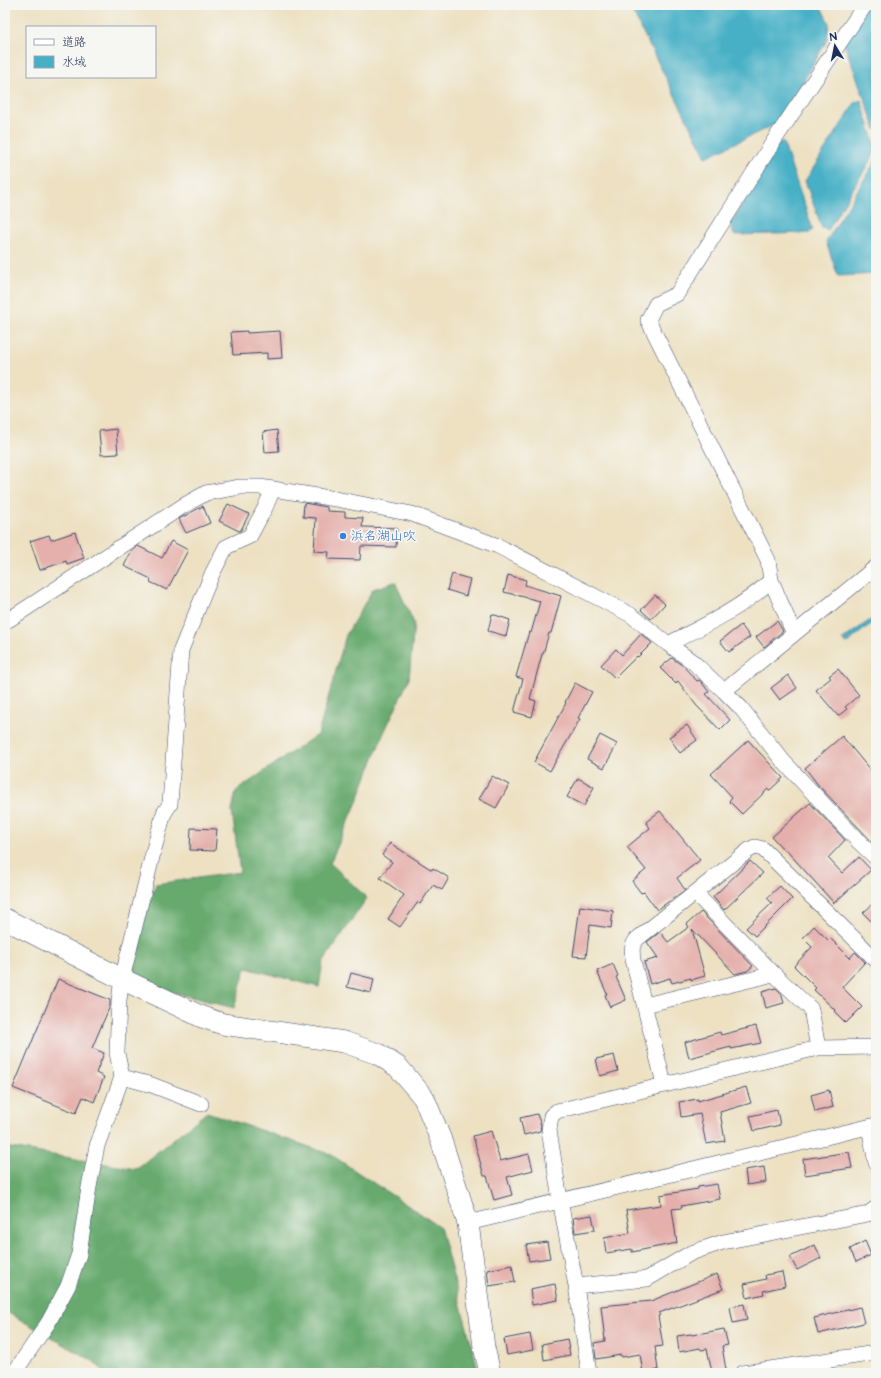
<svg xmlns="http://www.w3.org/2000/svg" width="881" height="1378" viewBox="0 0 881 1378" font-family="'Architects Daughter','Klee One',sans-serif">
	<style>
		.forest { fill: #68aa6e; stroke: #426c66 }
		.water { fill: #47b0c6; stroke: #317092 }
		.building { fill: #e5b0ac }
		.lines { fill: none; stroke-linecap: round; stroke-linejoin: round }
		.street-casing { stroke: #3a4a6d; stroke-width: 16 }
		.secondary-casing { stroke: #3a4a6d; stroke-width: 22 }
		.street { stroke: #fff; stroke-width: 15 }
		.secondary { stroke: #fff; stroke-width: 21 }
		.shop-dot { fill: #3f7fe0; stroke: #f6f6f2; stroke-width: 1.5 }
		.labels { text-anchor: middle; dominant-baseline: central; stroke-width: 3.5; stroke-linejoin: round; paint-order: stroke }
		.shop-label { font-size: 13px; fill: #366cbe; stroke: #f6f6f2; text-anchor: start }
	</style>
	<rect width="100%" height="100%" fill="#f6f6f2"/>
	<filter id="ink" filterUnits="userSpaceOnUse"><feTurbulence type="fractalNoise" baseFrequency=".025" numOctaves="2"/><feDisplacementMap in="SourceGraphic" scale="8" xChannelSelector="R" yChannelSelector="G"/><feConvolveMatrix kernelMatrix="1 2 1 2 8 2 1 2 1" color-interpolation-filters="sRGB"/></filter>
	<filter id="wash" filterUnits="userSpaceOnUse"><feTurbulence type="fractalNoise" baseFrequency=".012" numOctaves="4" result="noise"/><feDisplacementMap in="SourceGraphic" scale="16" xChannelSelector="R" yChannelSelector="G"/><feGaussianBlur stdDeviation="0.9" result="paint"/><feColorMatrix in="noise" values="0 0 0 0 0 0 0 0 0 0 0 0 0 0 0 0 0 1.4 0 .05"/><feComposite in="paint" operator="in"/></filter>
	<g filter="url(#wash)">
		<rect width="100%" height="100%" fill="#ede1c2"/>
		<path class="forest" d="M 395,582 L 414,623 L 409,679 L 382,737 L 357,802 L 330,863 L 367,898 L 323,962 L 319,987 L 246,968 L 234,1008 L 122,979 L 156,884 L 240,872 L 232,811 L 236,791 L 318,734 L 346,635 L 373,589 Z
			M 207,1112 L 330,1154 L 440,1227 L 479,1373 L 105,1373 L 93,1361 L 5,1311 L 5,1147 L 136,1169 Z"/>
		<path class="water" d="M 629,5 L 820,5 L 829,23 L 827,40 L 780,122 L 706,157 Z
			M 866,5 L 876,5 L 876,130 L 844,43 Z
			M 861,100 L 876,147 L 876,151 L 828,230 L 822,228 L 805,181 L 855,103 Z
			M 779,142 L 783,142 L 813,230 L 809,233 L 734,235 L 730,224 Z
			M 876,160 L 876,274 L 838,276 L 826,242 Z
			M 876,616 L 876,620 L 846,644 L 842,640 Z"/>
		<g id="blocks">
			<path class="building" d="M 247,331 L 247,333 L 280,331 L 282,358 L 267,359 L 267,353 L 233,355 L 231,332 Z
				M 116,429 L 118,454 L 101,455 L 99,431 Z
				M 277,430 L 279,451 L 265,452 L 263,432 Z
				M 304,503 L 327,507 L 327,511 L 345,512 L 345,517 L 363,518 L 362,527 L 397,528 L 396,547 L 361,546 L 360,560 L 328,559 L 329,552 L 314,551 L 316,518 L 303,517 Z
				M 228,504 L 249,514 L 241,530 L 239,531 L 219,521 Z
				M 203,506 L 210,523 L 186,533 L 179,519 Z
				M 75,532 L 84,558 L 67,564 L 66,561 L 40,570 L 30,541 L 49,535 L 51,540 Z
				M 171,541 L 188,550 L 167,590 L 150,582 L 151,579 L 124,566 L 132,550 L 138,546 L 162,558 Z
				M 452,574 L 470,579 L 466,596 L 447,590 Z
				M 508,575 L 526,580 L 525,585 L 561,596 L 551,633 L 549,633 L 543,654 L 542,654 L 530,699 L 536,701 L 532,717 L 514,712 L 523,679 L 516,677 L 529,632 L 531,633 L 540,601 L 504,592 Z
				M 655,595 L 665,604 L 651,619 L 641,610 Z
				M 492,614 L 510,620 L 506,636 L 488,631 Z
				M 777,621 L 783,631 L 764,647 L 756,637 Z
				M 741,625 L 750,637 L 729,652 L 720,641 Z
				M 641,634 L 652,643 L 638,657 L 637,656 L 615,678 L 601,665 L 616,649 L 622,655 Z
				M 672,658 L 683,666 L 697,681 L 699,680 L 702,683 L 709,692 L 706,694 L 730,720 L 720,730 L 696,705 L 678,681 L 676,684 L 660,668 Z
				M 838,669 L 859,695 L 845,707 L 847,709 L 838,716 L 816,690 L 831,678 L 829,676 Z
				M 788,675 L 797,688 L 780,700 L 771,688 Z
				M 575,683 L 592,692 L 578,718 L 580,719 L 550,771 L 534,762 L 566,703 L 565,702 Z
				M 687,725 L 697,740 L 680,753 L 669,737 Z
				M 600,735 L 617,744 L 604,768 L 587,759 Z
				M 842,736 L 876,777 L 876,846 L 819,786 L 805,768 Z
				M 748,740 L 783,778 L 770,790 L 768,789 L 742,814 L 729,801 L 732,797 L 711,774 Z
				M 492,776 L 509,785 L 496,808 L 479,799 Z
				M 578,778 L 594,787 L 584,806 L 567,797 Z
				M 810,803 L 845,840 L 828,858 L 842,873 L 859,857 L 871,870 L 834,903 L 786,850 L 785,851 L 772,837 Z
				M 660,811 L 700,860 L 677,878 L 685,890 L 657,910 L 644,892 L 641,893 L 632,881 L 646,870 L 627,847 L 650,828 L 646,822 Z
				M 191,828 L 217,829 L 215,851 L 190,850 Z
				M 390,843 L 432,870 L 433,868 L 449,878 L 442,890 L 433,885 L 420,904 L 418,902 L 400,927 L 388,919 L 404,895 L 380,878 L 392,862 L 382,855 Z
				M 750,861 L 763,873 L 724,910 L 713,897 Z
				M 780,886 L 792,899 L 755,936 L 746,928 L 772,903 L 767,898 Z
				M 876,901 L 876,926 L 863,913 Z
				M 580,906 L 613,911 L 611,928 L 590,925 L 586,957 L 573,956 Z
				M 701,912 L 753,966 L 747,971 L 735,974 L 692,929 L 705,976 L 691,980 L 691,978 L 672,983 L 670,978 L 650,984 L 644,962 L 658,958 L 647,942 L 660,932 L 668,942 L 689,927 L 687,924 Z
				M 814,926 L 828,940 L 830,938 L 850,958 L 855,952 L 865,962 L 842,987 L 862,1007 L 846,1023 L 834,1011 L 835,1010 L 814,990 L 816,988 L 794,966 L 812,947 L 803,938 Z
				M 613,964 L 618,976 L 616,977 L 626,1000 L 610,1007 L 605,995 L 607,994 L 597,971 Z
				M 351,973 L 374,979 L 371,993 L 347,987 Z
				M 58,979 L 110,1000 L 110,1006 L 92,1048 L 104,1053 L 96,1073 L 104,1077 L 94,1102 L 83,1097 L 76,1113 L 13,1088 Z
				M 776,988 L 781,993 L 784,1003 L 766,1008 L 762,992 Z
				M 756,1026 L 761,1043 L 731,1049 L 731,1047 L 689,1058 L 685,1042 L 720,1032 L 721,1035 Z
				M 614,1055 L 618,1071 L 600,1076 L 596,1059 Z
				M 746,1087 L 751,1103 L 720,1112 L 725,1141 L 706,1144 L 700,1114 L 681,1117 L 679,1102 L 698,1099 L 698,1101 Z
				M 829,1090 L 833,1107 L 815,1112 L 811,1095 Z
				M 777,1110 L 780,1125 L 754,1131 L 750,1116 Z
				M 537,1114 L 541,1125 L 540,1131 L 524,1135 L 520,1118 Z
				M 491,1131 L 500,1161 L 529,1154 L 533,1170 L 507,1177 L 512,1195 L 494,1200 L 487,1176 L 484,1176 L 473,1136 Z
				M 849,1152 L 852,1168 L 805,1175 L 803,1159 Z
				M 764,1167 L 766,1182 L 747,1185 L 745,1170 Z
				M 717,1184 L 720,1199 L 681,1206 L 682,1208 L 672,1209 L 677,1243 L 632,1252 L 632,1249 L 606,1253 L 604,1238 L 630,1233 L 626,1210 L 661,1205 L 660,1195 L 698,1189 L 698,1187 Z
				M 592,1215 L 595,1230 L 575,1233 L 573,1218 Z
				M 865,1241 L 871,1255 L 856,1262 L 850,1249 Z
				M 547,1242 L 550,1258 L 529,1261 L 526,1245 Z
				M 815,1245 L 821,1258 L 797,1270 L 790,1257 Z
				M 512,1265 L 515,1282 L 489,1286 L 487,1270 Z
				M 782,1272 L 785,1286 L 763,1291 L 764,1294 L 747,1298 L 744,1284 L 766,1279 L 765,1275 Z
				M 717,1274 L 723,1289 L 659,1313 L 660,1315 L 658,1316 L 663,1346 L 655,1347 L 658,1370 L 643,1373 L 640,1354 L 622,1357 L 621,1355 L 596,1359 L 594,1343 L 605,1341 L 601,1306 L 651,1301 Z
				M 555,1284 L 558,1300 L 532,1305 L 530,1289 Z
				M 744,1304 L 747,1320 L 733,1323 L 730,1307 Z
				M 860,1307 L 864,1323 L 818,1334 L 814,1318 Z
				M 724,1329 L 728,1345 L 722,1346 L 726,1370 L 712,1372 L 707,1349 L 701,1350 L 700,1348 L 679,1352 L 677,1336 L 691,1334 L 692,1335 Z
				M 530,1334 L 533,1350 L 507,1355 L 504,1339 Z
				M 567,1339 L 570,1355 L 544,1360 L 542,1344 Z"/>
		</g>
	</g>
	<g filter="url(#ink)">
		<use href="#blocks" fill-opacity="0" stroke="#3a4a6d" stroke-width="1"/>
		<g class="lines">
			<g class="street-casing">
				<path id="street" d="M 771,580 L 794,634
					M 5,621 L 10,619 L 183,506 L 206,493 L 240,487 L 260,487 L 336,499 L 412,514 L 498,546 L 631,615 L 668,644 L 693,662 L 724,691 L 741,708 L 783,761 L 859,842 L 876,858
					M 668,644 C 702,627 744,607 771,580 L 768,560 L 648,320 L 656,304 L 677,294 L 777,136 L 865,5
					M 724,691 L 876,567
					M 695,893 L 774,974 L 811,1009 L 818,1048
					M 645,1005 L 774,974
					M 122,1077 L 152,1085 L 201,1104
					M 664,1084 L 633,960 C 632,951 631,946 637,939 L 749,850 L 755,847 L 763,849 L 876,960
					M 869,1127 L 876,1163
					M 468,1223 L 876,1125
					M 576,1286 L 647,1279 L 691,1253 L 723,1242 L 868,1214 L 876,1208
					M 14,1373 L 48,1323 L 68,1286 L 79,1254 L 89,1187 L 97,1146 L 122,1077 L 117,1053 L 119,1000 L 122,979 L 154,849 L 164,813 L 170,804 L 181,650 L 212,574 L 226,547 L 250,536 L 265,508 L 273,489
					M 589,1373 L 576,1286 L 560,1200 L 549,1130 L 551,1116 L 557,1111 L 818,1048 L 876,1047
					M 743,1373 L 876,1353"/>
			</g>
			<g class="secondary-casing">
				<path id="secondary" d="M 5,919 L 122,979 L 202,1017 L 223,1024 L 344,1042 L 378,1054 L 398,1067 L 424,1098 L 441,1140 L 468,1223 L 484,1347 L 490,1373"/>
			</g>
			<use href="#street" class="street"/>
			<use href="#secondary" class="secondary"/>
		</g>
	</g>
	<circle class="shop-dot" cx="343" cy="536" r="4"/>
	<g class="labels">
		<g class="shop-label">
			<text x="351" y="536">浜名湖山吹</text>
		</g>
	</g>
	<rect width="881" height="1378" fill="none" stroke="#f6f6f2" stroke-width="20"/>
	<rect x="26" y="26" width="130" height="52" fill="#f6f6f2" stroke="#9ea6b7"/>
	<rect x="34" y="39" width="20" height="6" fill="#ffffff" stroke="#9ea6b7"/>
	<text x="62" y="46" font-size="12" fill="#1b2f5e">道路</text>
	<rect x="34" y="56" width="20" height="12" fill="#47b0c6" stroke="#9ea6b7"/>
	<text x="62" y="66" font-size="12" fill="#1b2f5e">水域</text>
	<g transform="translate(835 46) rotate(350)" stroke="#f6f6f2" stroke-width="3" paint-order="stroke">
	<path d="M0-3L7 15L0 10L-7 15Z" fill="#1b2f5e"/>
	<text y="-6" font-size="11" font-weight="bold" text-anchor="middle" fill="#1b2f5e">N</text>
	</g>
</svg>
